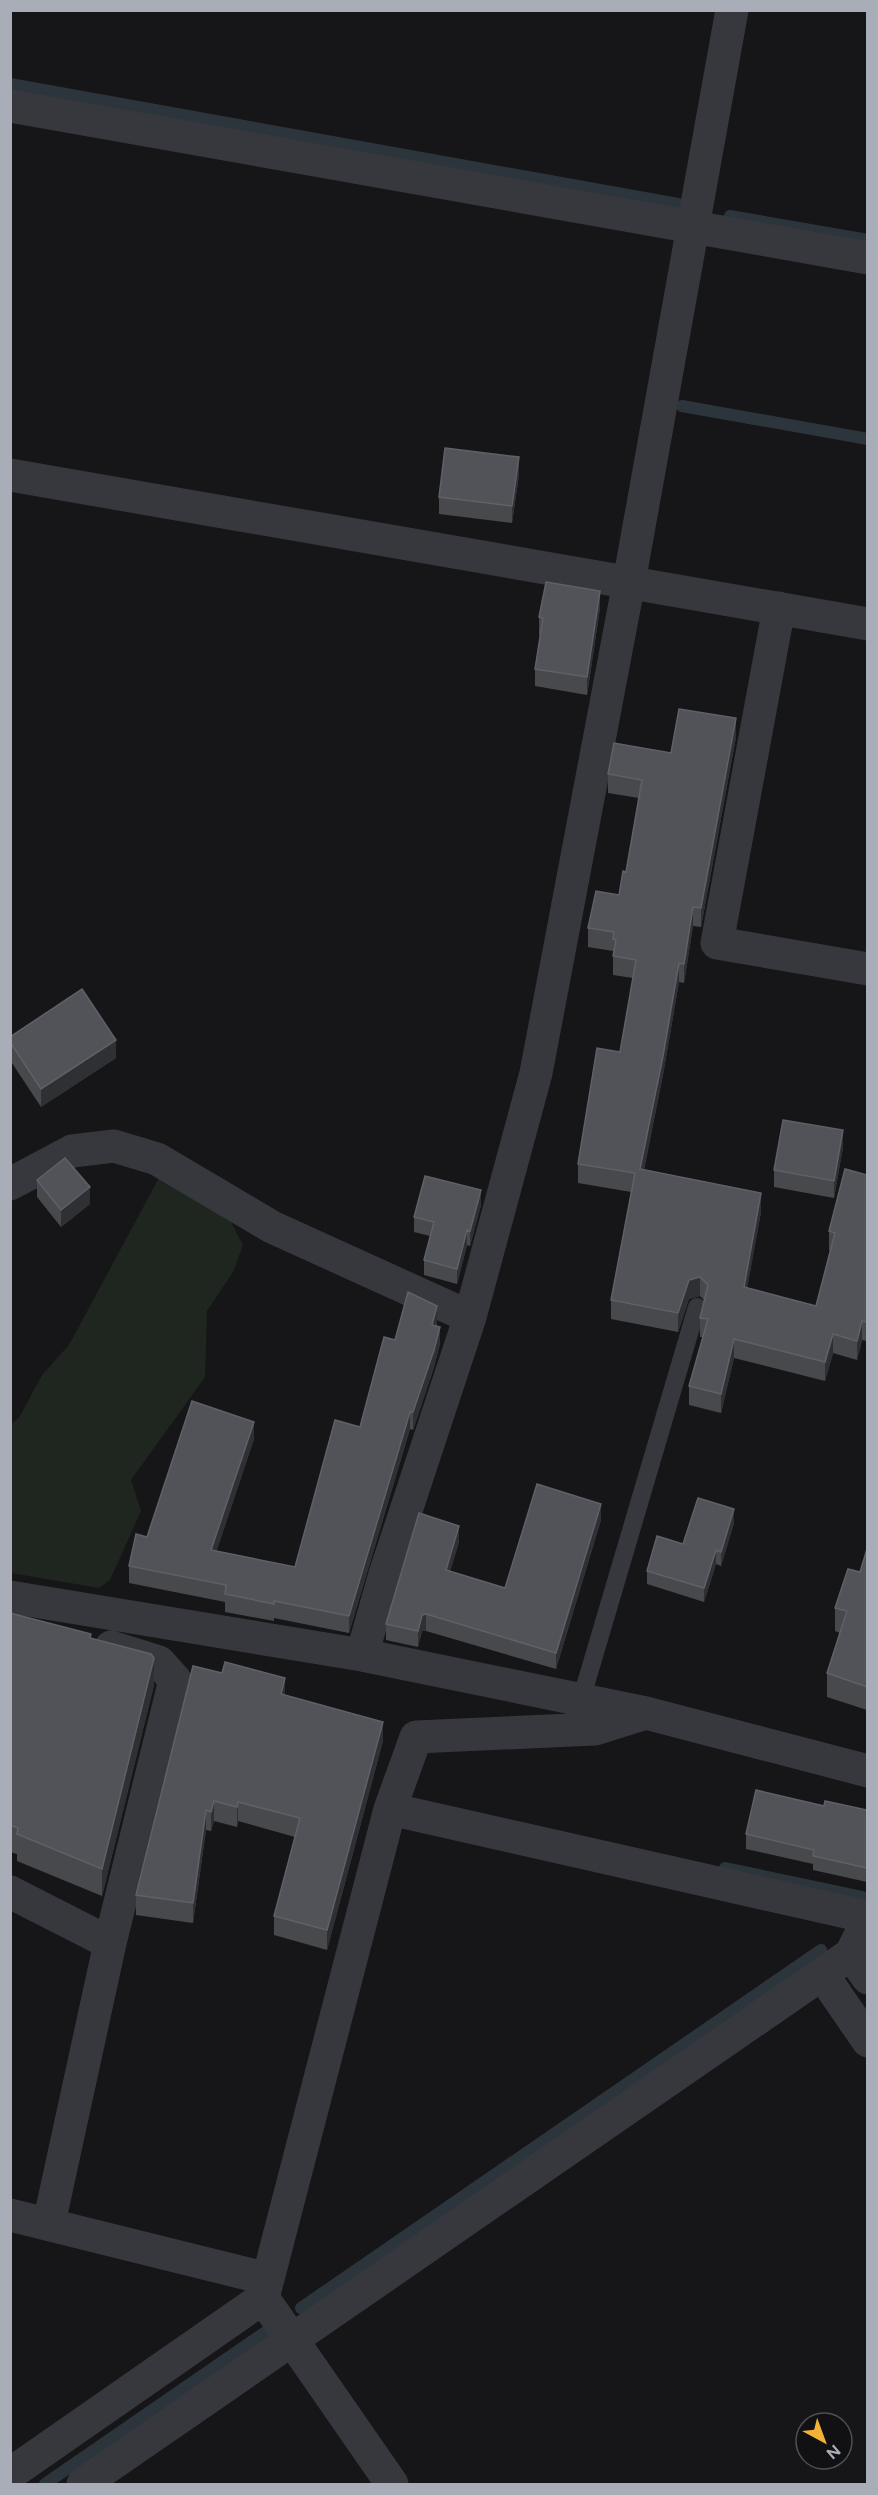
<svg xmlns="http://www.w3.org/2000/svg" width="878" height="2495" viewBox="0 0 878 2495" font-family="Figtree,sans-serif">
	<style>
		.green { fill: #1e261f }
		.lines { fill: none; stroke-linecap: round; stroke-linejoin: round }
		.stream { stroke: #2c353c; stroke-width: 12 }
		.lane { stroke: #37383d; stroke-width: 18 }
		.street { stroke: #37383d; stroke-width: 33 }
		.wall { fill: #47494d }
		.shaded-wall { fill: #2f3033 }
		.building { fill: #525359; stroke: #5f6168; stroke-width: 1.5 }
	</style>
	<rect width="100%" height="100%" fill="#161618"/>
	<path class="green" d="M 160,1176 L 231,1222 L 243,1245 L 233,1272 L 207,1311 L 205,1377 L 131,1480 L 141,1511 L 110,1580 L 99,1588 L 11,1573 L 10,1425 L 19,1418 L 42,1375 L 69,1345 Z"/>
	<g class="lines">
		<path class="stream" d="M 10,84 L 678,204
			M 730,216 L 868,240
			M 682,406 L 868,439
			M 725,1868 L 863,1897
			M 301,2308 L 821,1950
			M 45,2484 L 267,2331"/>
		<path class="lane" d="M 581,1700 L 697,1307"/>
		<path class="street" d="M 10,106 L 868,258
			M 10,475 L 868,624
			M 779,608 L 717,943 L 868,969
			M 10,1184 L 72,1151 L 114,1146 L 157,1159 L 272,1227 L 470,1317
			M 10,1597 L 362,1655 L 646,1713 L 868,1771
			M 362,1655 L 385,1574 L 470,1317 L 536,1073 L 629,582 L 732,10
			M 390,1809 L 868,1917
			M 10,1892 L 110,1943
			M 851,1954 L 868,1978
			M 822,1974 L 868,2041
			M 10,2215 L 268,2279
			M 49,2223 L 110,1943 L 175,1680 L 159,1662 L 111,1647
			M 263,2298 L 392,2484
			M 10,2474 L 263,2298 L 390,1809 L 416,1737 L 595,1729 L 646,1713
			M 83,2484 L 851,1954 L 868,1920"/>
	</g>
	<path class="wall" d="M 519,475 L 512,523 L 439,514 L 439,497 Z
		M 600,608 L 587,695 L 535,686 L 535,669 L 540,635 L 539,635 L 539,617 Z
		M 736,737 L 701,927 L 693,926 L 684,983 L 679,982 L 663,1075 L 644,1170 L 761,1212 L 747,1288 L 816,1306 L 830,1250 L 829,1250 L 829,1231 L 867,1175 L 867,1341 L 862,1340 L 857,1360 L 833,1353 L 825,1381 L 734,1358 L 721,1413 L 689,1405 L 689,1386 L 703,1337 L 700,1337 L 700,1318 L 704,1300 L 700,1296 L 689,1299 L 678,1332 L 611,1319 L 611,1300 L 631,1192 L 578,1183 L 578,1164 L 620,1052 L 633,978 L 613,975 L 613,951 L 588,947 L 588,928 L 619,895 L 626,872 L 639,798 L 608,793 L 608,774 L 671,753 Z
		M 10,1037 L 116,1058 L 41,1107 L 10,1060 Z
		M 843,1147 L 834,1198 L 774,1187 L 774,1170 Z
		M 37,1180 L 90,1204 L 61,1227 L 37,1197 Z
		M 481,1205 L 470,1246 L 467,1245 L 457,1284 L 424,1275 L 424,1260 L 430,1236 L 414,1232 L 414,1217 Z
		M 437,1323 L 437,1326 L 440,1344 L 434,1367 L 413,1430 L 410,1429 L 349,1633 L 274,1618 L 274,1621 L 225,1612 L 225,1602 L 129,1583 L 129,1566 L 147,1537 L 254,1439 L 216,1552 L 295,1567 L 360,1427 L 395,1340 Z
		M 601,1520 L 556,1669 L 426,1631 L 422,1631 L 418,1647 L 386,1640 L 386,1624 L 459,1542 L 450,1571 L 505,1588 Z
		M 734,1523 L 721,1566 L 716,1564 L 704,1602 L 647,1584 L 647,1571 L 683,1544 Z
		M 867,1549 L 867,1710 L 827,1697 L 827,1673 L 840,1633 L 835,1631 L 835,1608 L 860,1572 Z
		M 10,1613 L 91,1638 L 154,1685 L 102,1896 L 17,1861 L 17,1854 L 10,1852 Z
		M 285,1695 L 383,1741 L 327,1950 L 274,1935 L 274,1916 L 295,1837 L 238,1821 L 237,1827 L 214,1821 L 211,1831 L 206,1830 L 193,1923 L 136,1915 L 136,1895 Z
		M 824,1806 L 867,1810 L 867,1882 L 813,1870 L 813,1864 L 746,1849 L 746,1834 Z"/>
	<path class="shaded-wall" d="M 519,457 L 519,475 L 512,523 L 512,506 Z
		M 600,591 L 600,608 L 587,695 L 587,677 Z
		M 736,718 L 736,737 L 701,927 L 701,908 Z
		M 693,907 L 693,926 L 684,983 L 684,964 Z
		M 679,963 L 679,982 L 663,1075 L 640,1188 L 640,1169 Z
		M 116,1040 L 116,1058 L 41,1107 L 41,1089 Z
		M 843,1130 L 843,1147 L 834,1198 L 834,1181 Z
		M 90,1187 L 90,1204 L 61,1227 L 61,1210 Z
		M 481,1190 L 481,1205 L 470,1246 L 470,1231 Z
		M 761,1193 L 761,1212 L 744,1306 L 744,1287 Z
		M 467,1230 L 467,1245 L 457,1284 L 457,1269 Z
		M 700,1277 L 700,1296 L 689,1299 L 678,1332 L 678,1313 L 689,1280 Z
		M 437,1306 L 437,1323 L 432,1342 L 432,1325 Z
		M 862,1321 L 862,1340 L 857,1360 L 857,1341 Z
		M 440,1327 L 440,1344 L 434,1367 L 413,1430 L 413,1412 Z
		M 833,1334 L 833,1353 L 825,1381 L 825,1362 Z
		M 734,1339 L 734,1358 L 721,1413 L 721,1394 Z
		M 410,1412 L 410,1429 L 349,1633 L 349,1616 Z
		M 254,1422 L 254,1439 L 211,1568 L 211,1550 Z
		M 601,1504 L 601,1520 L 556,1669 L 556,1653 Z
		M 734,1509 L 734,1523 L 721,1566 L 721,1552 Z
		M 459,1526 L 459,1542 L 446,1586 L 446,1570 Z
		M 716,1550 L 716,1564 L 704,1602 L 704,1588 Z
		M 426,1614 L 426,1631 L 422,1631 L 418,1647 L 418,1631 L 422,1615 Z
		M 154,1658 L 154,1685 L 102,1896 L 102,1869 Z
		M 285,1678 L 285,1698 L 281,1694 Z
		M 383,1722 L 383,1741 L 327,1950 L 327,1930 Z
		M 214,1801 L 214,1821 L 211,1831 L 211,1812 Z
		M 238,1802 L 238,1821 L 237,1827 L 237,1807 Z
		M 206,1810 L 206,1830 L 193,1923 L 193,1903 Z"/>
	<path class="building" d="M 445,448 L 519,457 L 512,506 L 439,497 Z
		M 546,582 L 600,591 L 587,677 L 535,669 L 543,618 L 539,617 Z
		M 679,709 L 736,718 L 701,908 L 693,907 L 684,964 L 679,963 L 663,1056 L 640,1169 L 761,1193 L 744,1287 L 816,1306 L 835,1233 L 829,1231 L 845,1169 L 867,1175 L 867,1322 L 862,1321 L 857,1341 L 833,1334 L 825,1362 L 734,1339 L 721,1394 L 689,1386 L 708,1319 L 700,1318 L 708,1285 L 700,1277 L 689,1280 L 678,1313 L 611,1300 L 635,1173 L 578,1164 L 597,1048 L 620,1052 L 636,960 L 613,956 L 616,940 L 613,939 L 614,932 L 588,928 L 596,891 L 619,895 L 623,871 L 626,872 L 642,780 L 608,774 L 614,743 L 671,753 Z
		M 82,989 L 116,1040 L 41,1089 L 10,1042 L 10,1037 Z
		M 783,1120 L 843,1130 L 834,1181 L 774,1170 Z
		M 65,1158 L 90,1187 L 61,1210 L 37,1180 Z
		M 425,1176 L 481,1190 L 470,1231 L 467,1230 L 457,1269 L 424,1260 L 434,1222 L 414,1217 Z
		M 408,1292 L 437,1306 L 432,1325 L 440,1327 L 434,1350 L 413,1412 L 410,1412 L 349,1616 L 274,1601 L 274,1604 L 225,1594 L 226,1585 L 129,1566 L 136,1534 L 147,1537 L 192,1401 L 254,1422 L 211,1550 L 295,1567 L 335,1420 L 360,1427 L 384,1337 L 395,1340 Z
		M 537,1484 L 601,1504 L 556,1653 L 426,1614 L 422,1615 L 418,1631 L 386,1624 L 419,1513 L 459,1526 L 446,1570 L 505,1588 Z
		M 698,1498 L 734,1509 L 721,1552 L 716,1550 L 704,1588 L 647,1571 L 657,1536 L 683,1544 Z
		M 867,1549 L 867,1687 L 827,1673 L 847,1611 L 835,1608 L 848,1569 L 860,1572 Z
		M 10,1613 L 91,1634 L 90,1638 L 151,1654 L 154,1658 L 102,1869 L 17,1834 L 18,1828 L 10,1825 Z
		M 225,1662 L 285,1678 L 281,1694 L 383,1722 L 327,1930 L 274,1916 L 300,1818 L 238,1802 L 237,1807 L 214,1801 L 211,1812 L 206,1810 L 193,1903 L 136,1895 L 193,1666 L 222,1673 Z
		M 756,1790 L 824,1806 L 825,1801 L 867,1810 L 867,1868 L 813,1856 L 814,1850 L 746,1834 Z"/>
	<rect width="878" height="2495" fill="none" stroke="#a8adb8" stroke-width="24"/>
	<g transform="translate(824 2441) rotate(139)"><circle r="28" fill="#111113" stroke="#4d4f55" stroke-width="1.5"/>
	<path d="M0-4.5L10 22L0 15L-10 22Z" fill="#f2b134"/>
	<text y="-9" font-size="16" font-weight="bold" text-anchor="middle" fill="#a8adb8">N</text>
	</g>
</svg>
